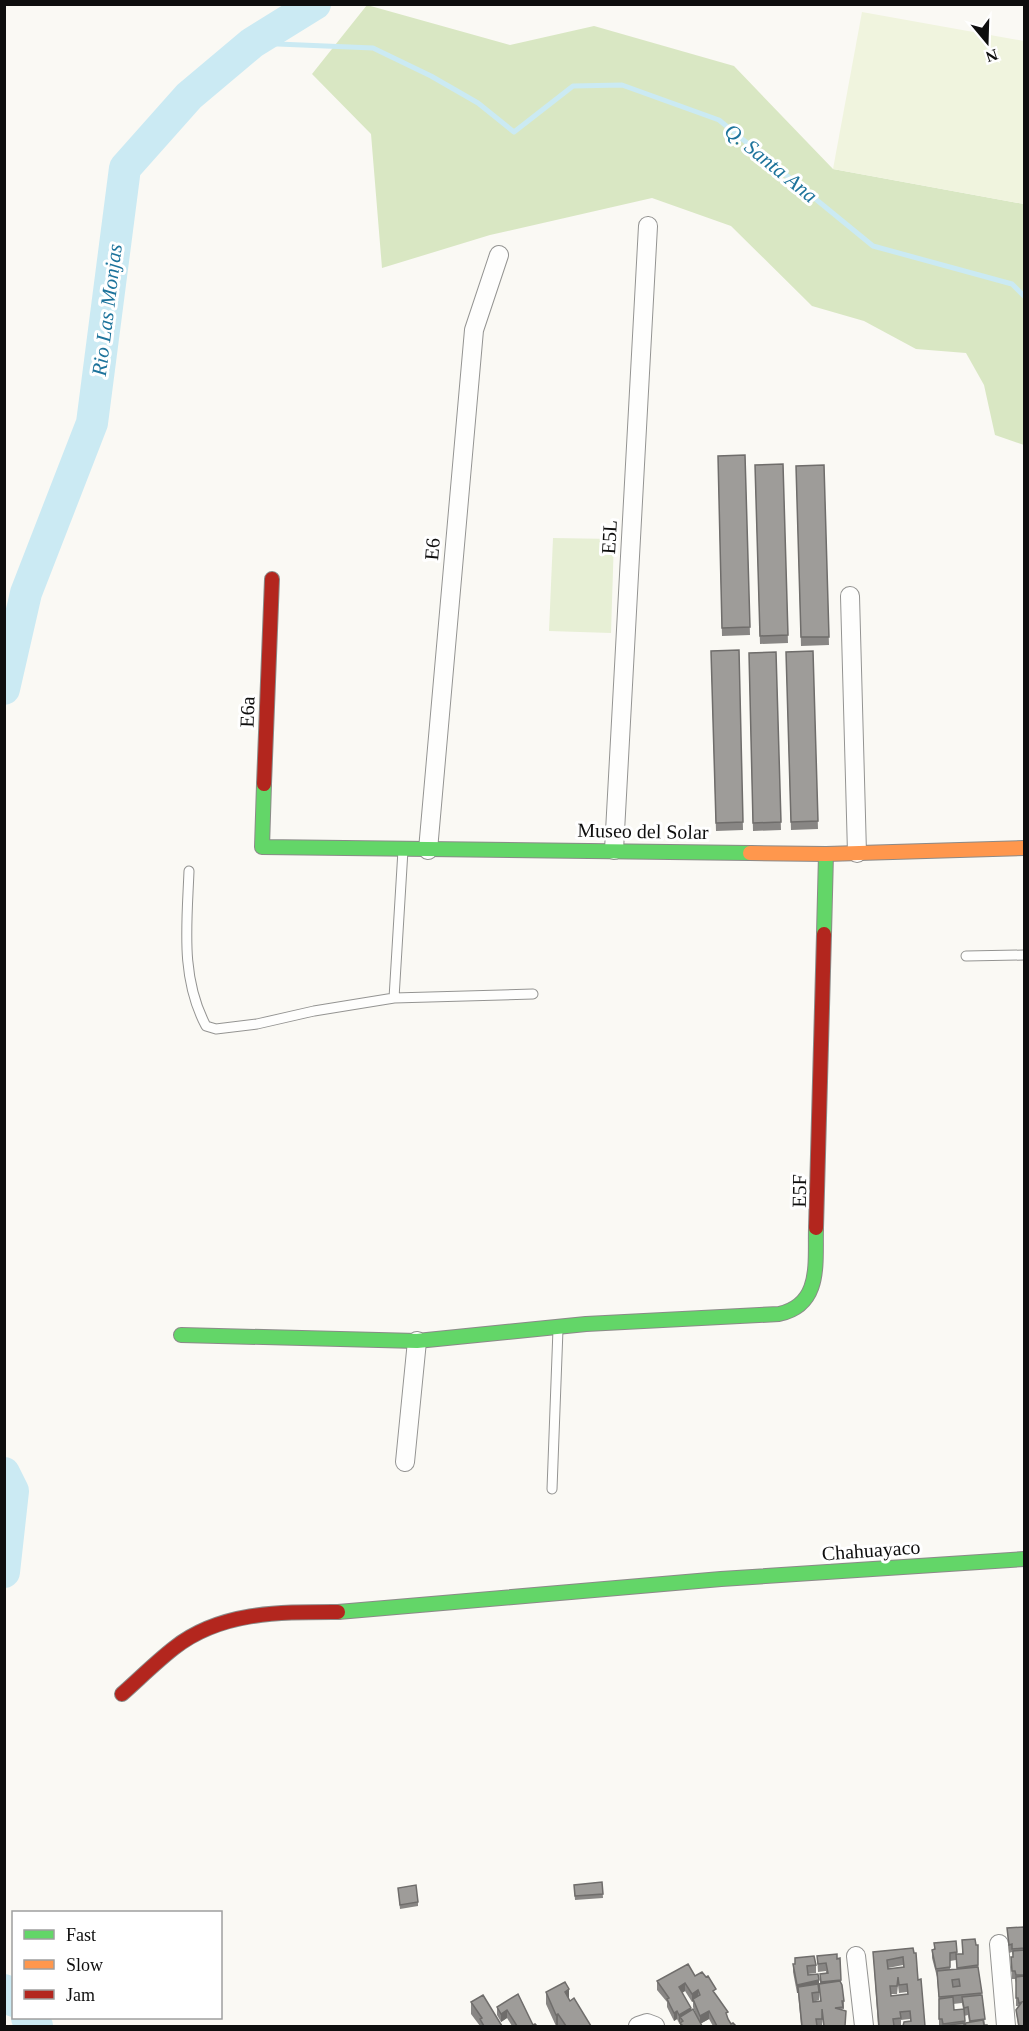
<svg xmlns="http://www.w3.org/2000/svg" width="1029" height="2031" viewBox="0 0 1029 2031" font-family="'Times New Roman',serif">
	<style>
		.green { fill: #e7efd5 }
		.forest { fill: #d9e7c3 }
		.pitch { fill: #f0f4de }
		.lines { fill: none; stroke-linecap: round; stroke-linejoin: round }
		.stream { stroke: #cbeaf3; stroke-width: 5 }
		.river { stroke: #cbeaf3; stroke-width: 32 }
		.lane-casing { stroke: #949492; stroke-width: 11 }
		.street-casing { stroke: #949492; stroke-width: 20 }
		.fast-casing { stroke: #8b8a88; stroke-width: 16 }
		.slow-casing { stroke: #8b8a88; stroke-width: 16 }
		.jam-casing { stroke: #8b8a88; stroke-width: 16 }
		.lane { stroke: #fefefd; stroke-width: 9 }
		.street { stroke: #fefefd; stroke-width: 18 }
		.fast { stroke: #63d668; stroke-width: 14 }
		.slow { stroke: #ff974d; stroke-width: 14 }
		.jam { stroke: #b3261e; stroke-width: 14 }
		.wall { fill: #888684; fill-rule: evenodd }
		.shaded-wall { fill: #6f6d6b }
		.building { fill: #9e9c99; stroke: #6f6d6b; stroke-width: 1.5; fill-rule: evenodd }
		.labels { text-anchor: middle; dominant-baseline: central; stroke-width: 6; stroke-linejoin: round; paint-order: stroke }
		.street-label { font-size: 20px; fill: #0e0e0e; stroke: #fff }
		.water-label { font-size: 21px; font-style: italic; fill: #1d739b; stroke: #fff }
	</style>
	<rect width="100%" height="100%" fill="#faf9f4"/>
	<path class="green" d="M 553,538 L 614,539 L 611,633 L 549,631 Z"/>
	<path class="forest" d="M 367,5 L 510,45 L 594,26 L 734,66 L 833,169 L 1024,204 L 1024,445 L 995,435 L 984,385 L 966,353 L 916,349 L 864,321 L 812,306 L 731,226 L 652,198 L 490,235 L 382,268 L 371,134 L 312,74 Z"/>
	<path class="pitch" d="M 862,12 L 1024,41 L 1024,204 L 833,169 Z"/>
	<g class="lines">
		<path class="stream" d="M 252,43 L 373,48 L 431,76 L 478,103 L 514,132 L 573,86 L 622,85 L 719,120 L 873,246 L 1012,284 L 1024,296"/>
		<path class="river" d="M 4,689 L 26,593 L 92,423 L 125,168 L 189,96 L 252,43 L 315,4
			M 4,1473 L 13,1491 L 4,1572
			M 4,1990 L 14,2001
			M 27,2018 L 37,2026"/>
		<g class="lane-casing">
			<path id="lane" d="M 189,871 C 187,924 180,977 206,1026 L 216,1029 L 257,1024 L 314,1011 L 394,998 L 533,994
				M 966,956 L 1024,955
				M 394,998 L 403,850
				M 552,1489 L 558,1329"/>
		</g>
		<g class="street-casing">
			<path id="street" d="M 850,596 L 857,853
				M 428,850 L 474,330 L 499,255
				M 614,850 L 648,226
				M 405,1462 L 417,1341
				M 999,1944 L 1006,2026
				M 856,1956 L 864,2026
				M 638,2026 L 647,2023 L 655,2026"/>
		</g>
		<g class="fast-casing">
			<path id="fast" d="M 264,784 L 262,847 L 750,853
				M 824,934 L 826,854
				M 181,1335 L 417,1341 L 586,1324 L 779,1314 C 822,1305 815,1263 816,1228
				M 338,1612 L 721,1579 L 1024,1559"/>
		</g>
		<g class="slow-casing">
			<path id="slow" d="M 750,853 L 826,854 L 1024,848"/>
		</g>
		<g class="jam-casing">
			<path id="jam" d="M 264,784 L 272,579
				M 816,1228 L 824,934
				M 122,1694 C 139,1679 156,1662 174,1648 C 221,1611 281,1612 338,1612"/>
		</g>
		<use href="#lane" class="lane"/>
		<use href="#street" class="street"/>
		<use href="#fast" class="fast"/>
		<use href="#slow" class="slow"/>
		<use href="#jam" class="jam"/>
	</g>
	<path class="wall" d="M 745,455 L 750,635 L 722,636 L 718,456 Z
		M 783,464 L 788,643 L 760,644 L 755,465 Z
		M 824,465 L 829,645 L 801,646 L 796,466 Z
		M 739,650 L 743,830 L 716,831 L 711,651 Z
		M 813,651 L 818,829 L 791,830 L 786,652 Z
		M 776,652 L 781,830 L 753,831 L 749,653 Z
		M 602,1882 L 603,1898 L 575,1900 L 574,1885 Z
		M 398,1888 L 418,1902 L 418,1906 L 400,1909 Z
		M 1024,1927 L 1024,2026 L 1018,2026 L 1016,2010 L 1018,2006 L 1016,2006 L 1016,1983 L 1015,1979 L 1012,1979 L 1011,1957 L 1013,1957 L 1012,1952 L 1009,1953 L 1007,1928 Z
		M 975,1939 L 985,2025 L 987,2026 L 939,2026 L 939,2002 L 937,1977 L 932,1958 L 932,1950 L 934,1949 L 934,1943 L 956,1941 L 957,1954 L 962,1954 L 962,1940 ZM 956,1960 L 957,1969 L 950,1970 L 950,1961 ZM 962,2003 L 963,2009 L 954,2010 L 953,2004 ZM 968,2015 L 969,2022 L 965,2023 L 964,2016 Z
		M 913,1948 L 925,2026 L 910,2021 L 910,2019 L 901,2020 L 901,2026 L 878,2026 L 873,1952 ZM 903,1965 L 903,1967 L 888,1969 L 888,1968 ZM 898,1985 L 899,1993 L 907,1992 L 907,1994 L 891,1996 L 891,1994 L 897,1994 Z
		M 817,1956 L 840,1958 L 841,1983 L 844,2001 L 844,2009 L 843,2009 L 823,2026 L 822,2018 L 822,2026 L 801,2026 L 798,1993 L 797,1993 L 793,1972 L 793,1964 L 795,1964 L 795,1958 L 816,1965 L 816,1973 L 808,1974 L 808,1975 L 820,1984 L 820,1974 L 826,1973 L 826,1971 L 818,1972 ZM 819,1988 L 820,2001 L 813,2002 L 819,2000 Z
		M 695,1976 L 716,1995 L 728,2019 L 731,2024 L 736,2026 L 713,2026 L 709,2019 L 700,2024 L 702,2026 L 680,2026 L 680,2022 L 679,2023 L 677,2019 L 674,2021 L 667,2007 L 667,2002 L 657,1990 L 657,1981 ZM 685,1991 L 692,2002 L 693,2001 L 693,2007 L 699,2022 L 691,2010 L 682,1993 Z
		M 546,1992 L 569,2000 L 591,2026 L 556,2026 L 546,2004 Z
		M 518,1994 L 533,2025 L 537,2026 L 512,2026 L 507,2018 L 501,2022 L 497,2015 L 497,2007 Z
		M 471,2002 L 502,2026 L 480,2026 L 471,2014 Z"/>
	<path class="shaded-wall" d="M 819,1980 L 819,1988 L 798,1993 L 798,1987 L 798,1993 L 797,1993 L 797,1985 Z
		M 685,1983 L 685,1991 L 679,1995 L 679,1987 Z
		M 569,1989 L 569,2001 L 565,1992 Z
		M 698,1990 L 698,1998 L 692,2002 L 692,1994 Z
		M 691,2008 L 691,2016 L 680,2017 L 680,2022 L 679,2023 L 679,2015 Z
		M 507,2010 L 507,2018 L 501,2022 L 501,2014 Z
		M 677,2011 L 677,2019 L 674,2021 L 674,2013 Z
		M 709,2011 L 709,2019 L 700,2024 L 700,2016 Z
		M 558,2014 L 558,2026 L 556,2026 L 556,2015 Z"/>
	<path class="building" d="M 745,455 L 750,627 L 722,628 L 718,456 Z
		M 783,464 L 788,635 L 760,636 L 755,465 Z
		M 824,465 L 829,637 L 801,637 L 796,466 Z
		M 739,650 L 743,822 L 716,823 L 711,651 Z
		M 813,651 L 818,821 L 791,822 L 786,652 Z
		M 776,652 L 781,822 L 753,823 L 749,653 Z
		M 602,1882 L 603,1894 L 575,1896 L 574,1885 Z
		M 416,1885 L 418,1902 L 400,1905 L 398,1888 Z
		M 1024,1927 L 1024,1948 L 1012,1949 L 1012,1944 L 1009,1945 L 1007,1928 Z
		M 975,1939 L 976,1945 L 978,1945 L 978,1965 L 957,1968 L 956,1954 L 963,1954 L 962,1940 Z
		M 956,1941 L 957,1952 L 950,1953 L 950,1967 L 936,1969 L 932,1950 L 935,1949 L 934,1943 Z
		M 913,1948 L 914,1953 L 916,1953 L 918,1980 L 921,1979 L 925,2026 L 903,2026 L 904,2022 L 911,2021 L 910,2011 L 900,2012 L 901,2018 L 893,2019 L 894,2026 L 879,2026 L 873,1952 ZM 903,1957 L 904,1967 L 888,1969 L 887,1960 ZM 898,1977 L 899,1985 L 907,1984 L 908,1994 L 891,1996 L 890,1986 L 897,1986 Z
		M 1024,1950 L 1024,1975 L 1016,1975 L 1015,1971 L 1012,1971 L 1011,1957 L 1013,1957 L 1013,1951 Z
		M 837,1954 L 837,1959 L 840,1958 L 841,1980 L 821,1982 L 820,1974 L 828,1973 L 826,1963 L 818,1964 L 817,1956 Z
		M 814,1956 L 816,1965 L 807,1966 L 808,1975 L 818,1974 L 819,1980 L 797,1985 L 793,1964 L 795,1964 L 795,1958 Z
		M 688,1964 L 695,1976 L 702,1972 L 706,1977 L 708,1976 L 716,1989 L 713,1991 L 716,1995 L 728,2012 L 726,2013 L 728,2019 L 731,2024 L 733,2023 L 736,2026 L 717,2026 L 709,2011 L 700,2016 L 693,1999 L 700,1995 L 698,1990 L 692,1994 L 685,1983 L 679,1987 L 691,2008 L 679,2015 L 677,2011 L 674,2013 L 667,1999 L 669,1998 L 657,1981 Z
		M 978,1967 L 982,1993 L 939,1997 L 937,1971 ZM 959,1979 L 960,1986 L 953,1987 L 952,1980 Z
		M 1024,1976 L 1024,2026 L 1019,2026 L 1016,2010 L 1022,2002 L 1019,2003 L 1018,1998 L 1016,1998 L 1016,1977 Z
		M 840,1981 L 842,1985 L 844,2001 L 842,2001 L 843,2007 L 835,2008 L 846,2011 L 845,2026 L 824,2026 L 822,2009 L 822,2019 L 816,2019 L 817,2026 L 802,2026 L 798,1987 L 818,1984 L 819,1992 L 812,1993 L 813,2002 L 821,2001 L 819,1984 Z
		M 565,1982 L 569,1989 L 565,1992 L 570,2001 L 574,1998 L 591,2026 L 566,2026 L 558,2014 L 556,2015 L 546,1992 Z
		M 518,1994 L 533,2025 L 535,2024 L 537,2026 L 517,2026 L 507,2010 L 501,2014 L 497,2007 Z
		M 483,1995 L 502,2026 L 484,2026 L 480,2019 L 482,2018 L 471,2002 Z
		M 982,1995 L 985,2019 L 970,2021 L 968,2007 L 964,2008 L 962,1997 Z
		M 953,1997 L 954,2010 L 964,2009 L 965,2021 L 943,2024 L 942,2019 L 939,2019 L 939,1999 Z
		M 693,2009 L 702,2026 L 683,2026 L 680,2023 L 683,2021 L 680,2017 Z
		M 983,2020 L 984,2025 L 987,2025 L 987,2026 L 966,2026 L 965,2023 Z
		M 964,2023 L 964,2026 L 942,2026 Z"/>
	<g class="labels">
		<g class="street-label">
			<text transform="translate(609 537) rotate(-87)">E5L</text>
			<text transform="translate(432 549) rotate(-85)">E6</text>
			<text transform="translate(247 712) rotate(-88)">E6a</text>
			<text transform="translate(643 831) rotate(1)">Museo del Solar</text>
			<text transform="translate(799 1191) rotate(-89)">E5F</text>
			<text transform="translate(871 1550) rotate(-4)">Chahuayaco</text>
		</g>
		<g class="water-label">
			<text transform="translate(771 163) rotate(39)">Q. Santa Ana</text>
			<text transform="translate(107 310) rotate(-83)">Rio Las Monjas</text>
		</g>
	</g>
	<rect width="1029" height="2031" fill="none" stroke="#0e0e0e" stroke-width="12"/>
	<rect x="12" y="1911" width="210" height="108" fill="#ffffff" stroke="#9f9f9f" stroke-width="1.5"/>
	<rect x="24" y="1930" width="30" height="9" fill="#63d668" stroke="#9f9f9f" stroke-width="1.5"/>
	<text x="66" y="1941" font-size="18" fill="#0e0e0e">Fast</text>
	<rect x="24" y="1960" width="30" height="9" fill="#ff974d" stroke="#9f9f9f" stroke-width="1.5"/>
	<text x="66" y="1971" font-size="18" fill="#0e0e0e">Slow</text>
	<rect x="24" y="1990" width="30" height="9" fill="#b3261e" stroke="#9f9f9f" stroke-width="1.5"/>
	<text x="66" y="2001" font-size="18" fill="#0e0e0e">Jam</text>
	<g transform="translate(987 42) rotate(161)" stroke="#ffffff" stroke-width="4.5" paint-order="stroke">
	<path d="M0-4.5L10 22L0 15L-10 22Z" fill="#0e0e0e"/>
	<text y="-9" font-size="16" font-weight="bold" text-anchor="middle" fill="#0e0e0e">N</text>
	</g>
</svg>
